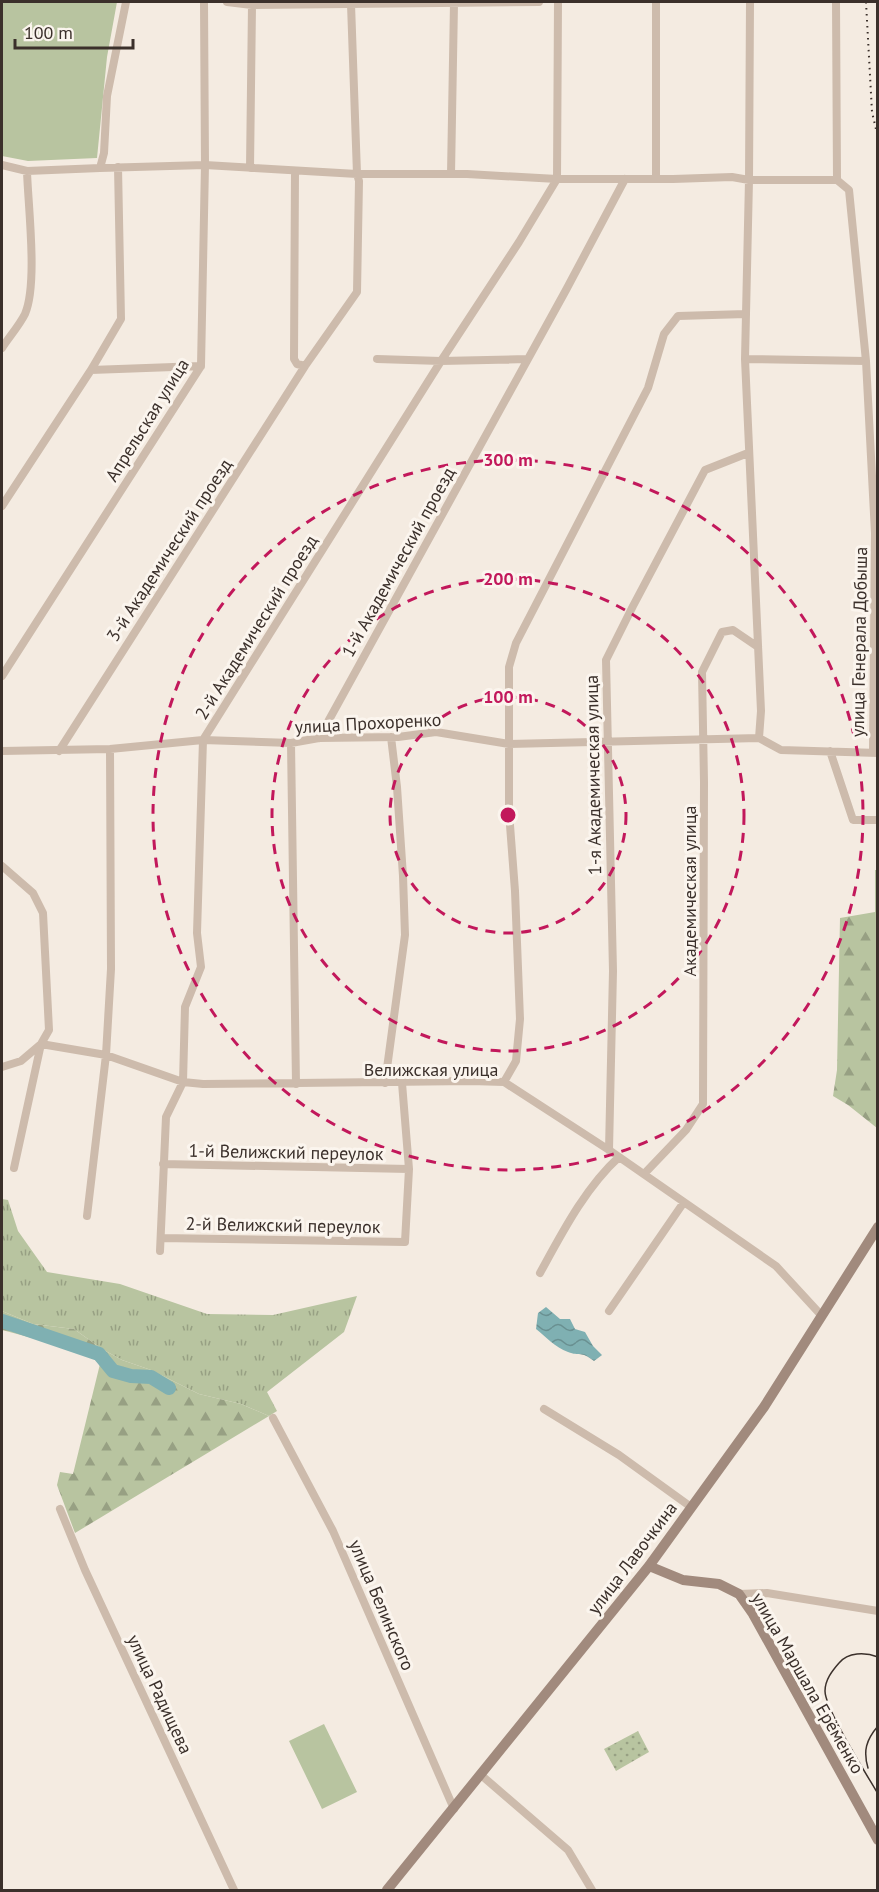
<svg xmlns="http://www.w3.org/2000/svg" width="879" height="1892" viewBox="0 0 879 1892" font-family="'PT Sans',sans-serif">
	<style>
		.grass { fill: url(#grass-tufts) }
		.forest { fill: url(#forest-firs) }
		.park { fill: url(#park-dots) }
		.garden { fill: #b8c4a0 }
		.water { fill: url(#water-waves) }
		.lines { fill: none; stroke-linecap: round; stroke-linejoin: round }
		.river { stroke: #7fb0b2; stroke-width: 14 }
		.minor { stroke: #cdbbac; stroke-width: 8 }
		.secondary { stroke: #a18a7d; stroke-width: 10 }
		.tram { stroke: #3b302b; stroke-width: 1.5 }
		.rail { stroke: #3b302b; stroke-width: 2; stroke-dasharray: 1.5 4.5; stroke-linecap: butt }
		.ring { fill: none; stroke: #c2185b; stroke-width: 3; stroke-dasharray: 10 8 }
		.labels { text-anchor: middle; dominant-baseline: central; stroke-width: 6; stroke-linejoin: round; paint-order: stroke }
		.street-label { font-size: 18px; fill: #3b302b; stroke: #fbf5ee }
		.centre { fill: #c2185b; stroke: #fbf5ee; stroke-width: 3 }
		.ring-label { font-size: 18px; text-anchor: middle; font-weight: bold; fill: #c2185b; stroke: #fbf5ee; stroke-width: 6; stroke-linejoin: round; paint-order: stroke }
	</style>
	<defs>
		<pattern id="grass-tufts" width="24" height="20" patternUnits="userSpaceOnUse" patternTransform="scale(1.5)"><rect width="24" height="20" fill="#b8c4a0"/><path d="M3 7l-1-3M5 7V3M7 7l1-3M15 17l-1-3M17 17v-4M19 17l1-3" fill="none" stroke="#97a083"/></pattern>
		<pattern id="forest-firs" width="22" height="20" patternUnits="userSpaceOnUse" patternTransform="scale(1.5)"><rect width="22" height="20" fill="#b8c4a0"/><path d="M5 1l3.5 6h-7zM16 11l3.5 6h-7z" fill="#97a083"/></pattern>
		<pattern id="park-dots" width="8" height="8" patternUnits="userSpaceOnUse" patternTransform="scale(1.5)"><rect width="8" height="8" fill="#b8c4a0"/><path d="M2 2h.1M6 6h.1" fill="none" stroke="#97a083" stroke-width="1.8" stroke-linecap="round"/></pattern>
		<pattern id="water-waves" width="16" height="10" patternUnits="userSpaceOnUse" patternTransform="scale(1.5)"><rect width="16" height="10" fill="#7fb0b2"/><path d="M0 5q4-4 8 0t8 0" fill="none" stroke="#699091"/></pattern>
	</defs>
	<rect width="100%" height="100%" fill="#f4ebe1"/>
	<path class="grass" d="M 2,1199 L 8,1200 L 18,1231 L 47,1272 L 120,1284 L 207,1314 L 273,1315 L 357,1296 L 344,1332 L 267,1392 L 277,1411 L 269,1416 L 241,1404 L 199,1394 L 151,1370 L 122,1360 L 102,1349 L 74,1329 L 33,1324 L 2,1311 Z"/>
	<path class="forest" d="M 875,870 L 877,870 L 877,1128 L 848,1105 L 833,1096 L 837,1070 L 840,918 L 875,912 Z
		M 2,1311 L 33,1324 L 74,1329 L 102,1349 L 122,1360 L 151,1370 L 199,1394 L 241,1404 L 269,1416 L 75,1533 L 57,1485 L 60,1472 L 73,1474 L 100,1364 L 85,1352 L 2,1330 Z"/>
	<path class="park" d="M 638,1731 L 649,1752 L 616,1771 L 604,1749 Z"/>
	<path class="garden" d="M 2,2 L 117,2 L 107,57 L 97,158 L 28,161 L 2,156 Z
		M 324,1724 L 357,1792 L 322,1809 L 289,1741 Z"/>
	<path class="water" d="M 546,1307 L 560,1319 L 570,1319 L 575,1329 L 585,1332 L 593,1346 L 602,1355 L 594,1361 C 580,1350 580,1357 568,1352 C 555,1347 546,1337 536,1329 L 538,1313 Z"/>
	<g class="lines">
		<path class="river" d="M 2,1321 L 99,1354 L 113,1371 L 131,1376 L 151,1377 L 169,1388"/>
		<path class="minor" d="M 227,2 L 252,5 L 539,2
			M 750,2 L 749,180 L 745,359 L 866,361 L 849,190 L 837,180
			M 2,165 L 27,171 L 100,168 L 104,153 L 107,96 L 126,2
			M 100,168 L 205,165 L 357,174 L 467,174 L 557,179 L 673,179 L 732,177 L 749,180 L 837,180 L 836,2
			M 250,168 L 252,5
			M 295,171 L 294,359 L 297,364 L 305,366
			M 451,174 L 454,3
			M 656,179 L 656,2
			M 2,348 C 9,337 19,326 25,314 C 38,284 28,206 27,171
			M 377,359 L 441,361 L 527,359
			M 745,359 L 761,711 L 759,738
			M 866,361 L 875,533 L 873,752
			M 91,370 L 121,319 L 118,167
			M 2,506 L 91,370 L 201,366
			M 2,676 L 201,366 L 205,165 L 204,2
			M 319,738 L 566,290 L 625,179
			M 291,743 L 296,1084
			M 2,751 L 110,749 L 203,740 L 291,743 L 319,738 L 398,737 L 436,732 L 509,744 L 759,738 L 781,750 L 878,753
			M 59,751 L 305,366 L 357,292 L 359,181 L 357,174 L 351,4
			M 830,751 L 853,820 L 878,820
			M 2,866 L 33,893 L 43,913 L 49,1030 L 41,1044 L 14,1168
			M 2,1067 L 21,1061 L 41,1044 L 106,1055 L 183,1082 L 203,1084 L 471,1081 L 504,1082 L 609,1150 L 776,1266 L 821,1315
			M 504,1082 L 516,1061 L 520,1019 L 515,891 L 509,812 L 509,667 L 516,643 L 648,388 L 664,334 L 678,316 L 746,314
			M 385,1083 L 405,935 L 403,876 L 397,787 L 391,737
			M 609,1150 L 613,971 L 606,660 L 633,606 L 705,470 L 748,453
			M 163,1164 L 409,1169
			M 644,1174 L 686,1130 L 703,1104 L 704,782 L 702,672 L 722,632 L 733,630 L 758,647
			M 87,1216 L 106,1055 L 111,969 L 110,749
			M 161,1238 L 405,1242 L 409,1169 L 402,1083
			M 160,1251 L 166,1117 L 183,1082 L 185,1007 L 201,967 L 197,933 L 203,740 L 441,361 L 519,242 L 557,179 L 558,2
			M 540,1273 C 562,1233 585,1188 619,1157
			M 609,1311 L 684,1202
			M 544,1409 L 619,1455 L 691,1507
			M 273,1418 L 333,1531 L 454,1809
			M 60,1509 L 85,1570 L 234,1890
			M 739,1594 L 767,1593 L 878,1611
			M 481,1775 L 568,1850 L 592,1890"/>
		<path class="secondary" d="M 649,1566 L 683,1580 L 719,1584 L 739,1594 L 753,1614 L 878,1840
			M 387,1890 L 649,1566 L 764,1407 L 878,1227"/>
		<path class="tram" d="M 878,1657 C 865,1652 848,1652 839,1663 C 832,1671 825,1680 825,1691 C 825,1709 867,1775 878,1794
			M 868,1768 C 863,1751 866,1740 878,1726"/>
		<path class="rail" d="M 866,2 L 872,112 L 878,138"/>
	</g>
	<g class="ring">
		<circle cx="508" cy="815" r="118"/>
		<circle cx="508" cy="815" r="236"/>
		<circle cx="508" cy="815" r="355"/>
	</g>
	<g class="labels">
		<g class="street-label">
			<text transform="translate(147 420) rotate(-58)">Апрельская улица</text>
			<text transform="translate(169 550) rotate(-57)">3-й Академический проезд</text>
			<text transform="translate(398 562) rotate(-61)">1-й Академический проезд</text>
			<text transform="translate(256 627) rotate(-58)">2-й Академический проезд</text>
			<text transform="translate(859 642) rotate(-89)">улица Генерала Добыша</text>
			<text transform="translate(368 723) rotate(-3)">улица Прохоренко</text>
			<text transform="translate(593 775) rotate(-91)">1-я Академическая улица</text>
			<text transform="translate(689 891) rotate(-90)">Академическая улица</text>
			<text x="431" y="1069">Велижская улица</text>
			<text transform="translate(286 1152) rotate(1)">1-й Велижский переулок</text>
			<text transform="translate(283 1225) rotate(1)">2-й Велижский переулок</text>
			<text transform="translate(632 1558) rotate(-53)">улица Лавочкина</text>
			<text transform="translate(382 1605) rotate(67)">улица Белинского</text>
			<text transform="translate(808 1683) rotate(60)">улица Маршала Ерёменко</text>
			<text transform="translate(160 1694) rotate(65)">улица Радищева</text>
		</g>
	</g>
	<circle cx="508" cy="815" r="9" class="centre"/>
	<g class="ring-label">
		<text x="508" y="466">300 m</text>
		<text x="508" y="585">200 m</text>
		<text x="508" y="703">100 m</text>
	</g>
	<rect width="879" height="1892" fill="none" stroke="#3b302b" stroke-width="6"/>
	<path d="M15 39v9h118v-9" fill="none" stroke="#3b302b" stroke-width="3"/>
	<text x="24" y="39" font-size="18" fill="#3b302b" stroke="#fbf5ee" stroke-width="4.5" paint-order="stroke">100 m</text>
</svg>
